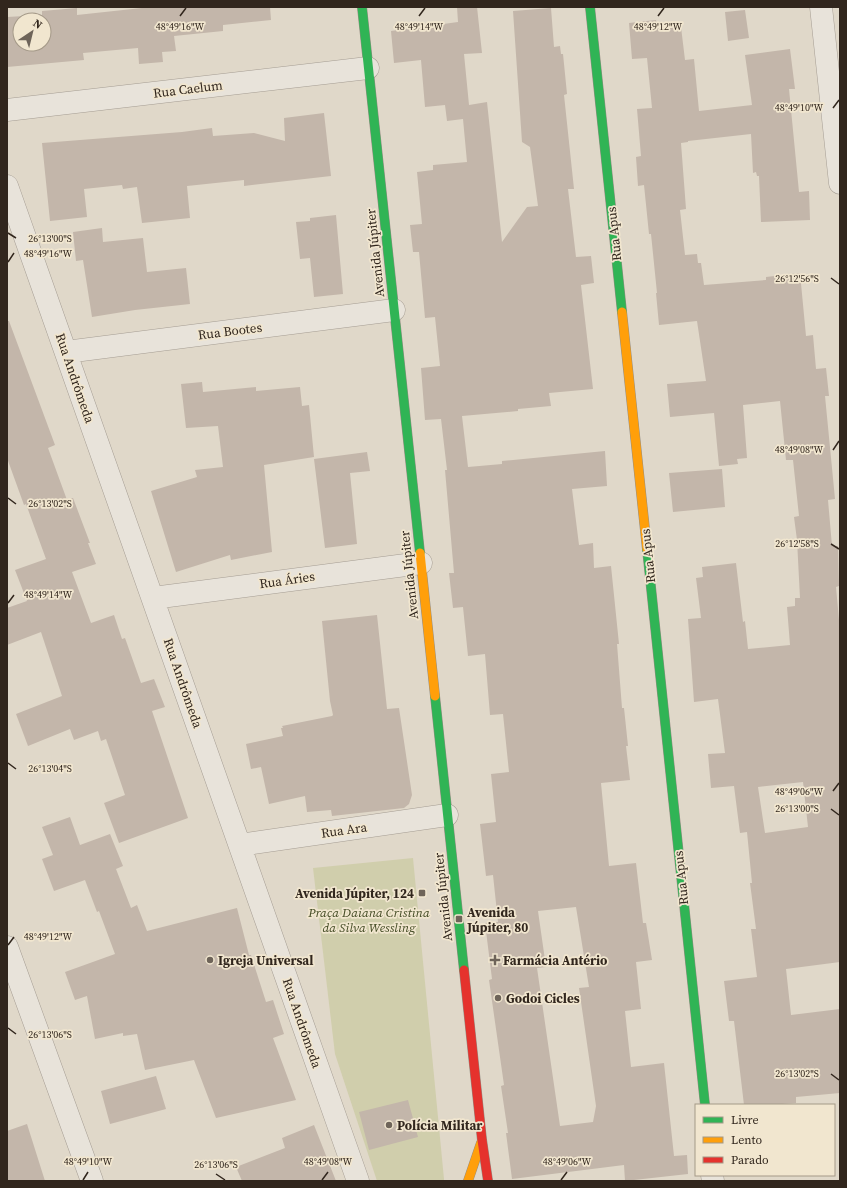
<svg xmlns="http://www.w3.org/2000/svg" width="847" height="1188" viewBox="0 0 847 1188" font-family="'Source Serif 4',serif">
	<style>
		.green { fill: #d0ceac }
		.building { fill: #c3b6aa; fill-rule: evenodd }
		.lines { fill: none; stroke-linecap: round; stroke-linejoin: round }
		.street-casing { stroke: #a59d93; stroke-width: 23 }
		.fast-casing { stroke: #948d83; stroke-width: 10 }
		.slow-casing { stroke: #948d83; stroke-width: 10 }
		.jam-casing { stroke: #948d83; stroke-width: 10 }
		.street { stroke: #e8e3da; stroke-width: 22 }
		.fast { stroke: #30b455; stroke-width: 9 }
		.slow { stroke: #ff9f0a; stroke-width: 9 }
		.jam { stroke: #e5322d; stroke-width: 9 }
		.ticks { fill: none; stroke: #31261d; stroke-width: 1.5 }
		.poi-dot { fill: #6e6459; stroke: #f1e6cf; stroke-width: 1.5 }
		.labels { text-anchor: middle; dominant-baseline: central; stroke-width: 3.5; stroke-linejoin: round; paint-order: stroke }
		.street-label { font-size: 13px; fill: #31261d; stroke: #f1e6cf }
		.poi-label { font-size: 13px; font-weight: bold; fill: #31261d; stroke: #f1e6cf; text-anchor: start }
		.park-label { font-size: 13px; font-style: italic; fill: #444c25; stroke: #f1e6cf }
		.ticks-label { font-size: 10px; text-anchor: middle; fill: #31261d; stroke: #f1e6cf; stroke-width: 3.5; stroke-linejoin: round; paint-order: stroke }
	</style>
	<rect width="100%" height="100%" fill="#e0d8c9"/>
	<path class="green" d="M 413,858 L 444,1179 L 444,1181 L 377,1181 L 335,1054 L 313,868 Z"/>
	<path class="building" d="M 151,7 L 270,7 L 271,20 L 223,25 L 223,31 L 174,36 L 176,51 L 162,52 L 163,62 L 139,64 L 138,48 L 83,53 L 84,60 L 7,67 L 7,17 L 42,15 L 42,11 L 77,8 L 77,15 ZM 20,20 L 44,20 L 44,44 L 20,44 Z
		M 457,7 L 477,7 L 482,53 L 464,54 L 469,105 L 487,102 L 502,242 L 527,207 L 538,206 L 530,147 L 522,142 L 513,11 L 551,8 L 554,47 L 560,46 L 561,54 L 563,54 L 567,94 L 564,95 L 574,189 L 568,189 L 576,257 L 591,256 L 594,283 L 581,285 L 593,389 L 549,393 L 551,406 L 518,409 L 518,411 L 462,416 L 468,467 L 502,464 L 502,461 L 605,451 L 607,486 L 572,489 L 579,545 L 593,543 L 594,568 L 611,566 L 619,644 L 617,644 L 622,708 L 624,708 L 628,746 L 626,746 L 630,780 L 601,783 L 609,866 L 636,863 L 643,923 L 646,923 L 652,960 L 636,962 L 641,1009 L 625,1011 L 631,1067 L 664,1063 L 674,1156 L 687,1155 L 688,1174 L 625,1181 L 624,1165 L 512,1179 L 506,1133 L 508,1133 L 501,1086 L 504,1085 L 489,980 L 492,979 L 485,923 L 498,922 L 493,875 L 486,876 L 480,824 L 496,822 L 491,774 L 509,772 L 503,714 L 490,715 L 485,654 L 468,656 L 463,607 L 453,608 L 449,573 L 454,573 L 445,470 L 447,470 L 441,419 L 425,420 L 421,368 L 440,366 L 435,317 L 425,318 L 419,252 L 413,252 L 410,225 L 422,224 L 417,172 L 433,170 L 433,165 L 467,162 L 463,119 L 447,121 L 445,105 L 425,107 L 421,60 L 394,63 L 391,31 L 458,22 ZM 576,907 L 589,987 L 579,988 L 596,1106 L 593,1122 L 560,1126 L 537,968 L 546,967 L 538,911 Z
		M 745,10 L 749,38 L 728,41 L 725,12 Z
		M 656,20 L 657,28 L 681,27 L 685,60 L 694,59 L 699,111 L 752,105 L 745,55 L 790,49 L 795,89 L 789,89 L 799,192 L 809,191 L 810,220 L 761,222 L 759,176 L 757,176 L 756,172 L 753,173 L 751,134 L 688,141 L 688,142 L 681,143 L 686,209 L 680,210 L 685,255 L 697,254 L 698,263 L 701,263 L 704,285 L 766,280 L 766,277 L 800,273 L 806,336 L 813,335 L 816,369 L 826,368 L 829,396 L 825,396 L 835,499 L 828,500 L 832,546 L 838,546 L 839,586 L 836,587 L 840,631 L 840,962 L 786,969 L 791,1015 L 840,1009 L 840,1093 L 796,1097 L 796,1103 L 768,1105 L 744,1105 L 734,1021 L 729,1021 L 724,981 L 757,977 L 751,929 L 756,929 L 750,883 L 752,883 L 747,832 L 740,833 L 734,786 L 711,788 L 708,754 L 725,753 L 718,699 L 694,702 L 688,619 L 701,618 L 696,578 L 703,577 L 702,567 L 736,563 L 743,622 L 745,621 L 748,649 L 790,645 L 787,607 L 795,606 L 795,598 L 800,598 L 797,540 L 794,517 L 799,516 L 793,460 L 786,460 L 780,401 L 743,405 L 747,458 L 737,459 L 738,464 L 719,466 L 714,413 L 670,417 L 667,384 L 706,381 L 697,321 L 659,325 L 656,293 L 657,293 L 651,234 L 649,234 L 644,185 L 638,186 L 636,157 L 641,156 L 637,109 L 652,108 L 647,58 L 632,59 L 629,23 ZM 803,782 L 808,827 L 765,833 L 758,787 Z
		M 324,113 L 331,176 L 244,186 L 244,180 L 187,186 L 190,218 L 142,223 L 137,187 L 123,189 L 122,185 L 84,189 L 87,217 L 50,221 L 42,143 L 182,132 L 212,128 L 213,136 L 254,133 L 285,141 L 284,118 Z
		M 336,215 L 343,294 L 314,297 L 310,258 L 300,259 L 296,222 L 310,221 L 310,218 Z
		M 102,228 L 103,242 L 143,238 L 147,272 L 186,268 L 190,304 L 135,310 L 92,317 L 83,260 L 76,261 L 73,232 Z
		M 7,321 L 9,321 L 55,445 L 48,448 L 67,500 L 73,498 L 90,543 L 88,543 L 96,564 L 72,572 L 91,623 L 114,615 L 122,639 L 125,638 L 141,683 L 154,679 L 165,707 L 152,711 L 188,818 L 119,843 L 104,803 L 125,795 L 106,739 L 101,741 L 98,731 L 74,740 L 70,729 L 28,746 L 16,714 L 62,696 L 41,632 L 7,645 L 7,608 L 27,601 L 15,570 L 46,559 L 26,504 L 24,505 L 7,458 Z
		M 202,382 L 203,392 L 256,387 L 256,391 L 300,387 L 302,406 L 309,405 L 314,457 L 264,465 L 272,552 L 231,560 L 230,555 L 176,572 L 151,491 L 197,477 L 195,470 L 223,467 L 218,426 L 186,428 L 181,384 Z
		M 367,452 L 370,471 L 350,473 L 357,544 L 325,548 L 314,459 Z
		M 722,469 L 725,507 L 673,512 L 669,473 Z
		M 377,615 L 387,709 L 399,708 L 412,795 L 409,804 L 404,808 L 332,816 L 331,810 L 307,812 L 305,796 L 269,804 L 261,767 L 251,769 L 246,744 L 283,736 L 281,728 L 283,728 L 282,726 L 332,716 L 333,715 L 330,701 L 322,621 Z
		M 70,817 L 80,845 L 110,834 L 123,866 L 116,869 L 131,908 L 137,905 L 147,931 L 237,908 L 249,955 L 251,955 L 266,1002 L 273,1000 L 284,1034 L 273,1038 L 296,1100 L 216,1118 L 194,1060 L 145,1070 L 137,1034 L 123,1036 L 123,1033 L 95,1039 L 87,996 L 75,1000 L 65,972 L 115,954 L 99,911 L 97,912 L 85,880 L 54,891 L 42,859 L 53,855 L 42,827 Z
		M 156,1076 L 166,1109 L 110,1124 L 101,1091 Z
		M 408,1100 L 418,1137 L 369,1150 L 359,1112 Z
		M 27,1124 L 45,1181 L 7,1181 L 7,1131 Z
		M 314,1125 L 336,1181 L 242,1181 L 236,1167 L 285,1148 L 282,1138 Z"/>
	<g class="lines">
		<g class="street-casing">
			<path id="street" d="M 821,7 L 840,183
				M 7,110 L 368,68
				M 7,186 L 358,1181
				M 66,352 L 394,310
				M 153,598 L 421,563
				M 240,845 L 447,815
				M 7,947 L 92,1181
				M 712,1175 L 713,1181"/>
		</g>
		<g class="fast-casing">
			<path id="fast" d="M 362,7 L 420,553
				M 590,7 L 622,312
				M 647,549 L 705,1105
				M 435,696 L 464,970"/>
		</g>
		<g class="slow-casing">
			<path id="slow" d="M 622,312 L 647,549
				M 420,553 L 435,696
				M 468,1181 L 481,1143"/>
		</g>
		<g class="jam-casing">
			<path id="jam" d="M 464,970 L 482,1140 L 488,1181"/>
		</g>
		<use href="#street" class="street"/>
		<use href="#fast" class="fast"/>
		<use href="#slow" class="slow"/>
		<use href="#jam" class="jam"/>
	</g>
	<path class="ticks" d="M 180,16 L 186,8M 419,16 L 425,8M 658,16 L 664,8M 833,108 L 839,100M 8,233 L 16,238M 8,262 L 14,253M 831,278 L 839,284M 833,450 L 839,441M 8,498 L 16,504M 831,544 L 839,549M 8,603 L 14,595M 8,763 L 16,769M 833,791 L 839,783M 831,809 L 839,815M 8,945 L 14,937M 8,1028 L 16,1034M 831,1074 L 839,1080M 216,1174 L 225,1180M 83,1180 L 88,1172M 322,1180 L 328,1172M 561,1180 L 567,1172"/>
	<g class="poi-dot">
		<rect x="418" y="889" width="8" height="8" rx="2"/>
		<rect x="455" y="915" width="8" height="8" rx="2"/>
		<circle cx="210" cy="960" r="4"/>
		<path d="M493 954h4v4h4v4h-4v4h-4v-4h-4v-4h4z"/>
		<circle cx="498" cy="998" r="4"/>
		<circle cx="389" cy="1125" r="4"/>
	</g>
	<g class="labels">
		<g class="street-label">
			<text transform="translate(188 89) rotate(-7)">Rua Caelum</text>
			<text transform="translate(614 234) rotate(-96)">Rua Apus</text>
			<text transform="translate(375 253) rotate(-96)">Avenida Júpiter</text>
			<text transform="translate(230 331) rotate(-7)">Rua Bootes</text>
			<text transform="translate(75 378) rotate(71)">Rua Andrômeda</text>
			<text transform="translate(648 556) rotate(-96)">Rua Apus</text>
			<text transform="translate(409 575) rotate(-96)">Avenida Júpiter</text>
			<text transform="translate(287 580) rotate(-8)">Rua Áries</text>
			<text transform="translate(183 683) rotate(71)">Rua Andrômeda</text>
			<text transform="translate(344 830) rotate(-8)">Rua Ara</text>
			<text transform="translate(681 878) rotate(-96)">Rua Apus</text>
			<text transform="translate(443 897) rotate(-96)">Avenida Júpiter</text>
			<text transform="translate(302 1023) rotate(71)">Rua Andrômeda</text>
		</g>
		<g class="poi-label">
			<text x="414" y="893" text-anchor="end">Avenida Júpiter, 124</text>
			<text x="467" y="912">Avenida<tspan x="467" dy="15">Júpiter, 80</tspan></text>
			<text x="218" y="960">Igreja Universal</text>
			<text x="503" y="960">Farmácia Antério</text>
			<text x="506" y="998">Godoi Cicles</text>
			<text x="397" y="1125">Polícia Militar</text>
		</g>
		<g class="park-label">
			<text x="369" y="912">Praça Daiana Cristina<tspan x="369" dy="15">da Silva Wessling</tspan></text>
		</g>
	</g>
	<g class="ticks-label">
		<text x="180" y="30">48°49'16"W</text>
		<text x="419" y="30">48°49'14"W</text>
		<text x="658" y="30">48°49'12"W</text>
		<text x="799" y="111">48°49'10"W</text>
		<text x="50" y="242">26°13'00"S</text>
		<text x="48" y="257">48°49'16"W</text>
		<text x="797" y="282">26°12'56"S</text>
		<text x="799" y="453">48°49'08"W</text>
		<text x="50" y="507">26°13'02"S</text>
		<text x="797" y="547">26°12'58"S</text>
		<text x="48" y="598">48°49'14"W</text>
		<text x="50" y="772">26°13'04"S</text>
		<text x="799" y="795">48°49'06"W</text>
		<text x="797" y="812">26°13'00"S</text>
		<text x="48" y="940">48°49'12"W</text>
		<text x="50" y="1038">26°13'06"S</text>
		<text x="797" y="1077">26°13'02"S</text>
		<text x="88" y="1165">48°49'10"W</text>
		<text x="328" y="1165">48°49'08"W</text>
		<text x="567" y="1165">48°49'06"W</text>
		<text x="216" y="1168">26°13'06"S</text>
	</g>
	<rect width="847" height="1188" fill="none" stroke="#31261d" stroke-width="16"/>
	<rect x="695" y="1104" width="140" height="72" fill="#f1e6cf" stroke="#a49988"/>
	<rect x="703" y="1117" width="20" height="6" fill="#30b455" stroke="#a49988"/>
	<text x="731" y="1124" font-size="12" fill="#31261d">Livre</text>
	<rect x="703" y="1137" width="20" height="6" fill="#ff9f0a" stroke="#a49988"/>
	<text x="731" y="1144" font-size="12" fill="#31261d">Lento</text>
	<rect x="703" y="1157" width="20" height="6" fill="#e5322d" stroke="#a49988"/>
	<text x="731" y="1164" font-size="12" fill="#31261d">Parado</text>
	<g transform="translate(32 32) rotate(35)"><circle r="19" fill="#f1e6cf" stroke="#a49988"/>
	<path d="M0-3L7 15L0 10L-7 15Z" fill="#6e6459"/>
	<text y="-6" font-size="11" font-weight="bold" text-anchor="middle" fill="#31261d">N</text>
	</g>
</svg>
